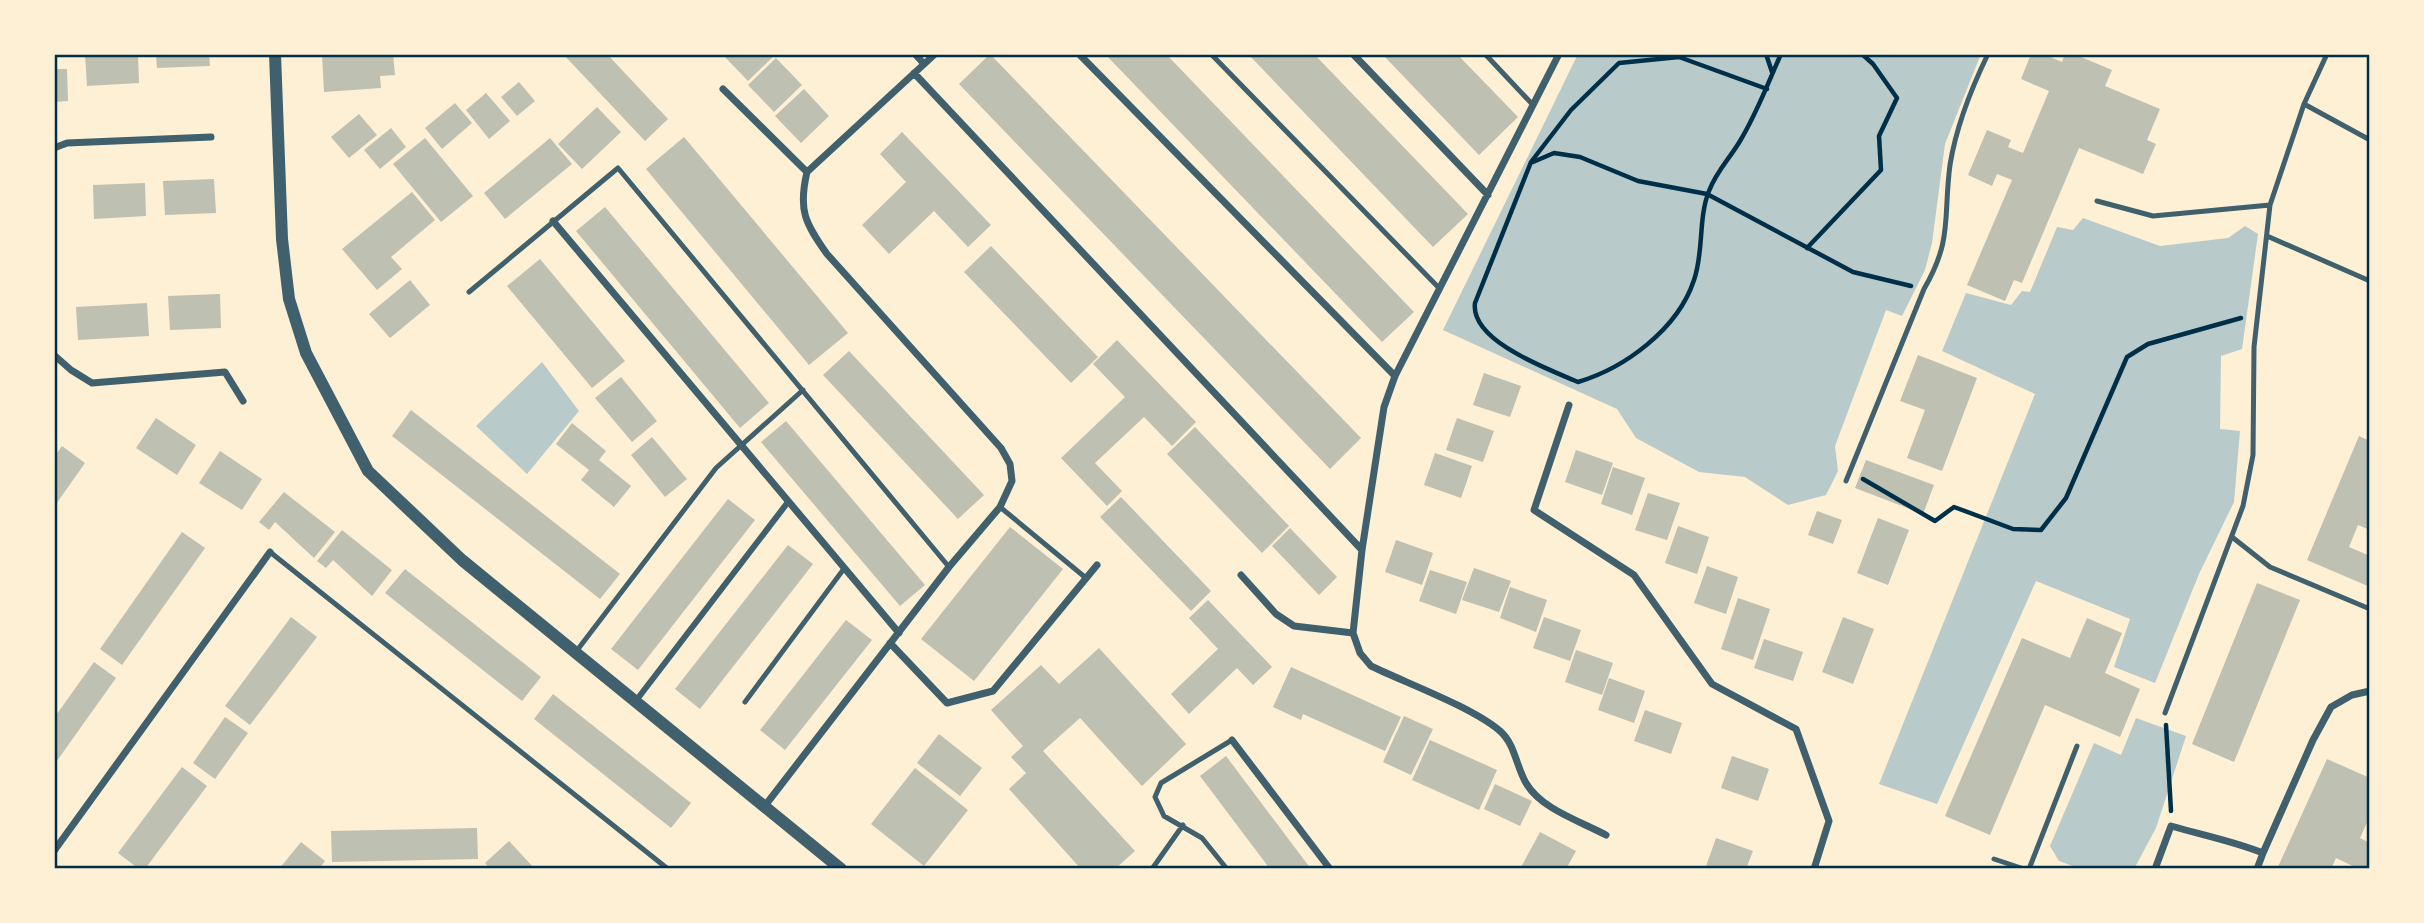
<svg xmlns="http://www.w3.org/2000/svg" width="2424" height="923" viewBox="0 0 2424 923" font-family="Ubuntu,sans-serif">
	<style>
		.green { fill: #b9caca }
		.building { fill: #bec0b2 }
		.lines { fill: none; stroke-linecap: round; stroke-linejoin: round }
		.path { stroke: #003049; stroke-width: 4.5 }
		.service { stroke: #3f606c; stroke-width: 5 }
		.pedestrian { stroke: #3f606c; stroke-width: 6 }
		.minor { stroke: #3f606c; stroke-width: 7 }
		.tertiary { stroke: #3f606c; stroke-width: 12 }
		.neatline { fill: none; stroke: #003049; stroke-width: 2.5 }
	</style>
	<rect width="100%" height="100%" fill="#fdf0d5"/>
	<path class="green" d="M 1578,54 L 1981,54 L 1945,144 L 1932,243 L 1925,270 L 1902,316 L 1886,310 L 1835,446 L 1838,471 L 1826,495 L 1788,505 L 1745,477 L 1699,472 L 1636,438 L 1617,409 L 1443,330 Z
		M 2083,218 L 2160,246 L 2228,238 L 2245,226 L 2258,234 L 2242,349 L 2221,356 L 2220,429 L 2240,431 L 2234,502 L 2199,574 L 2155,683 L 2114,667 L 2130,619 L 2036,581 L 1937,804 L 1879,784 L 2035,394 L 1942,351 L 1966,293 L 2011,305 L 2022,291 L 2030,292 L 2057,227 L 2073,230 Z
		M 542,362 L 579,411 L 527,474 L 476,426 Z
		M 2136,718 L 2186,736 L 2156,828 L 2134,869 L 2081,869 L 2059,861 L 2050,846 L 2094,743 L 2121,755 Z"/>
	<path class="building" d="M 85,54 L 138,54 L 139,83 L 87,86 Z
		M 156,54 L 209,54 L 210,66 L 157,68 Z
		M 322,54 L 393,54 L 395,75 L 380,76 L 381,88 L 324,92 Z
		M 563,54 L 607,54 L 668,119 L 645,141 Z
		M 722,54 L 776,54 L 748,81 Z
		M 990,54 L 1361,438 L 1330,469 L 959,84 Z
		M 1105,54 L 1166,54 L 1414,312 L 1382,342 Z
		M 1248,54 L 1314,54 L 1468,214 L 1433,247 Z
		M 1382,54 L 1457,54 L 1518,117 L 1479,155 Z
		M 2031,54 L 2043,54 L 2062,62 L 2065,54 L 2074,54 L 2112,70 L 2105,86 L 2160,109 L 2147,140 L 2156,144 L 2143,174 L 2079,148 L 2022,283 L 2014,280 L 2005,301 L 1967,285 L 2012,180 L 1997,174 L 1992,186 L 1968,175 L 1987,130 L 2011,140 L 2008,147 L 2023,153 L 2049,91 L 2021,79 Z
		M 776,58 L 802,85 L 774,112 L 748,85 Z
		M 54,69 L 67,69 L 68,101 L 54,102 Z
		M 519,82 L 535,101 L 517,116 L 501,97 Z
		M 804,89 L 829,116 L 801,143 L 775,116 Z
		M 486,93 L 510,121 L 489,139 L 466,110 Z
		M 455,103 L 472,123 L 442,149 L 425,128 Z
		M 597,107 L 621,132 L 582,169 L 558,144 Z
		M 359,114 L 377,135 L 349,158 L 331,137 Z
		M 391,128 L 406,147 L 380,169 L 364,150 Z
		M 902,132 L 991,225 L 968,247 L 934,211 L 889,254 L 862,225 L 906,182 L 880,154 Z
		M 684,137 L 848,333 L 809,365 L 646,169 Z
		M 425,138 L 473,196 L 441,222 L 393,164 Z
		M 550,138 L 572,164 L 505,219 L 484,193 Z
		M 214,179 L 216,213 L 165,215 L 163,181 Z
		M 145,183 L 146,216 L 94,219 L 93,185 Z
		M 412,192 L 435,220 L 391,257 L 402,269 L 377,290 L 342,249 Z
		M 605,207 L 769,403 L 740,428 L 576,231 Z
		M 991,246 L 1098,357 L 1071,383 L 964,272 Z
		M 540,259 L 625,361 L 592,388 L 507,286 Z
		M 410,280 L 430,305 L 390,338 L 369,314 Z
		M 220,294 L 221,328 L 170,330 L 168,296 Z
		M 147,303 L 149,336 L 78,340 L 76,307 Z
		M 1117,340 L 1196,422 L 1172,446 L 1144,417 L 1095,463 L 1122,491 L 1107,506 L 1061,458 L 1125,397 L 1093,364 Z
		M 849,351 L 984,495 L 958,519 L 823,375 Z
		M 1918,355 L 1977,378 L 1942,471 L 1907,458 L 1925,410 L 1900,401 Z
		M 1484,373 L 1521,386 L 1510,417 L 1473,405 Z
		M 621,377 L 657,421 L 632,442 L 595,398 Z
		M 411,410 L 620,574 L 600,599 L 392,436 Z
		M 156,418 L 196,445 L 177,475 L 136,448 Z
		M 1457,418 L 1494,431 L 1483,462 L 1446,450 Z
		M 786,421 L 925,585 L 900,606 L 761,442 Z
		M 572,423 L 606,451 L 599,460 L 631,486 L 614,507 L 581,480 L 589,470 L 556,444 Z
		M 1195,427 L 1289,526 L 1262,553 L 1167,454 Z
		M 2359,436 L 2370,441 L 2370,497 L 2367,504 L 2370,505 L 2370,530 L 2358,525 L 2349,547 L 2370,556 L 2370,587 L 2307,560 Z
		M 652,437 L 687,479 L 665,497 L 631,455 Z
		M 62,446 L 85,463 L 54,507 L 54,457 Z
		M 1576,450 L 1613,463 L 1602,495 L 1565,482 Z
		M 220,451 L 262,479 L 242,510 L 199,483 Z
		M 1435,453 L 1472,466 L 1461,498 L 1424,485 Z
		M 1866,460 L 1934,485 L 1923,514 L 1855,488 Z
		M 1613,467 L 1645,478 L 1632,515 L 1601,504 Z
		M 284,492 L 335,532 L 314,558 L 275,522 L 269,530 L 259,522 Z
		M 1648,493 L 1680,503 L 1667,540 L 1635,530 Z
		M 1121,497 L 1211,591 L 1191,611 L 1100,517 Z
		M 728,499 L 755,520 L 638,670 L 611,649 Z
		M 1817,511 L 1842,520 L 1833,544 L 1808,535 Z
		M 1878,518 L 1909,530 L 1888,585 L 1857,573 Z
		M 1678,526 L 1709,537 L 1697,574 L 1665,563 Z
		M 1010,527 L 1063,569 L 974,681 L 921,639 Z
		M 1290,528 L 1337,577 L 1319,595 L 1272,546 Z
		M 342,530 L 392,570 L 372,596 L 333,560 L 326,568 L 317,561 Z
		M 182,532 L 205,548 L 122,665 L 100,649 Z
		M 1396,540 L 1433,553 L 1422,585 L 1385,572 Z
		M 788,545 L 813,564 L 700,709 L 675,689 Z
		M 1707,566 L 1738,577 L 1726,614 L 1694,603 Z
		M 1474,568 L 1511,581 L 1499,612 L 1462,600 Z
		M 405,569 L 541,677 L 522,701 L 385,593 Z
		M 1430,570 L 1467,582 L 1456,614 L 1419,601 Z
		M 2257,583 L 2300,600 L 2234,762 L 2192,744 Z
		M 1510,587 L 1547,600 L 1536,632 L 1500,618 Z
		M 1738,598 L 1770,609 L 1753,660 L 1721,649 Z
		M 1208,600 L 1272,667 L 1253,685 L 1237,668 L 1189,714 L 1171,694 L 1218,649 L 1189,618 Z
		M 291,617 L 317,637 L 250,725 L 225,706 Z
		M 1544,617 L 1581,630 L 1570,661 L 1533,648 Z
		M 1843,617 L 1874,629 L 1853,684 L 1822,672 Z
		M 2087,618 L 2122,633 L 2105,673 L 2140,689 L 2120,737 L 2045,705 L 1990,835 L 1945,816 L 2022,638 L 2070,658 Z
		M 846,620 L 872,640 L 785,750 L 760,730 Z
		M 1764,639 L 1803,652 L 1793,681 L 1754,668 Z
		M 1099,648 L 1186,744 L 1142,786 L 1080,718 L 1043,751 L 1135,851 L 1115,869 L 1081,869 L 1009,789 L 1026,773 L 1011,757 L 1023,746 L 991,710 L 1041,665 L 1059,684 Z
		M 1576,650 L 1613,663 L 1602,695 L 1565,682 Z
		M 94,662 L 116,678 L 54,765 L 54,718 Z
		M 1291,667 L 1401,717 L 1385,751 L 1303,714 L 1301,720 L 1273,707 Z
		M 1609,678 L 1645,691 L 1634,723 L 1598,710 Z
		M 553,694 L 691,803 L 671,828 L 534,719 Z
		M 1645,710 L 1682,723 L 1671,754 L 1634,741 Z
		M 1404,716 L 1433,729 L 1411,775 L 1383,762 Z
		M 225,717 L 248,733 L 215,779 L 193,763 Z
		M 939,734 L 982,768 L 960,796 L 917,763 Z
		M 1430,740 L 1497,770 L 1479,810 L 1412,780 Z
		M 1226,756 L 1311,869 L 1270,869 L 1200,776 Z
		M 1732,756 L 1769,769 L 1758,801 L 1721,788 Z
		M 2327,759 L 2370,778 L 2370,816 L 2360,838 L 2370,843 L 2370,869 L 2359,869 L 2336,858 L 2331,869 L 2277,869 Z
		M 182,767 L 207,786 L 145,869 L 139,869 L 118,853 Z
		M 915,768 L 968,810 L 924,866 L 871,824 Z
		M 1495,784 L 1532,801 L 1520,826 L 1484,809 Z
		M 477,828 L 478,859 L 332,862 L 331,831 Z
		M 1540,832 L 1576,851 L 1566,869 L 1520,869 Z
		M 1716,838 L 1753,851 L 1746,869 L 1705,869 Z
		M 509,841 L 535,869 L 490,869 L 485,863 Z
		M 301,842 L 325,861 L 319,869 L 279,869 Z"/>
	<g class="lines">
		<path class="path" d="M 1766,54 L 1772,72
			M 1767,89 L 1679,57 L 1619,63 L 1571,110 L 1531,162 L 1475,303 C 1470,341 1548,369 1578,382 C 1625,368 1678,329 1694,280 C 1704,252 1698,218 1709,191 C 1716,172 1730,158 1740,141 C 1757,113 1768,83 1781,54
			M 1533,162 L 1554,153 L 1580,157 L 1638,181 L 1707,194 L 1853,272 L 1911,286
			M 1807,248 L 1881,170 L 1879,136 L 1897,98 L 1873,64 L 1862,54
			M 1863,479 L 1935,521 L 1954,507 L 2013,529 L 2041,530 L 2066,498 L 2127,357 L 2148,344 L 2241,318
			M 2166,725 L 2171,811"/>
		<path class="service" d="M 1211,54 L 1440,289
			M 1485,54 L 1533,105
			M 2304,104 L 2370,140
			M 2097,201 L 2153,216 L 2270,205
			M 2267,236 L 2370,281
			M 469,292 L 618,168 L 949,567
			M 1846,481 L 1924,289 C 1953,239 1943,218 1950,165 C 1956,127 1971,89 1988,54
			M 1000,507 L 1086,578
			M 2232,537 L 2270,567 L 2370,609
			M 270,552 L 668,869
			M 575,653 L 716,468 L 803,390
			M 745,702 L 843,570
			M 2165,713 L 2243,506 L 2253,455 L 2254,347 L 2270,205 L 2304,104 L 2327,54
			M 1994,859 L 2024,869
			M 1152,869 L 1183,825
			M 1227,869 L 1202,838 L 1164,816 L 1155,797 L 1161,783 L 1232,740
			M 2029,869 L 2077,746"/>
		<path class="pedestrian" d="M 635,702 L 788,502"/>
		<path class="minor" d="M 915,54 L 924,64
			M 1079,54 L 1395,376
			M 1353,54 L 1488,195
			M 1559,54 L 1395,376 L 1384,407 L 1362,550 L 1353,633 L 1360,653 L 1371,666 C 1406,683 1472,707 1500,731 C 1515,744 1516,766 1526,783 C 1541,809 1580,821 1606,835
			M 914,73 L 1362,550
			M 723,89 L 807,172 C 798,210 805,223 827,254 L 1001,448 L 1010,464 L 1012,481 L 1000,507 L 949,567 L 764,807
			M 54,148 L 67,143 L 211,137
			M 807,172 L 935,54
			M 553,221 L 899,633
			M 54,355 L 71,370 L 92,383 L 225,372 L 243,401
			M 1569,405 L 1534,510 L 1634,575 L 1712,684 L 1796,729 L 1829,821 L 1814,869
			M 1241,575 L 1276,614 L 1294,626 L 1353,633
			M 890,643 L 947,703 L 993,691 L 1097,565
			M 1232,740 L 1330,869
			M 54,851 L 270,552
			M 2263,853 L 2313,740 L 2331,707 L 2352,695 L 2370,691
			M 2155,869 L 2171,826 C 2202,835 2233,841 2263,853 L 2257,869"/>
		<path class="tertiary" d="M 275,54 L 282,239 L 289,299 L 306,353 L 368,471 L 462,560 L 841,869"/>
	</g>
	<rect width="2424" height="923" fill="none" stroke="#fdf0d5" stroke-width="112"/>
	<rect x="56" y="56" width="2312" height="811" class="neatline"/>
</svg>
